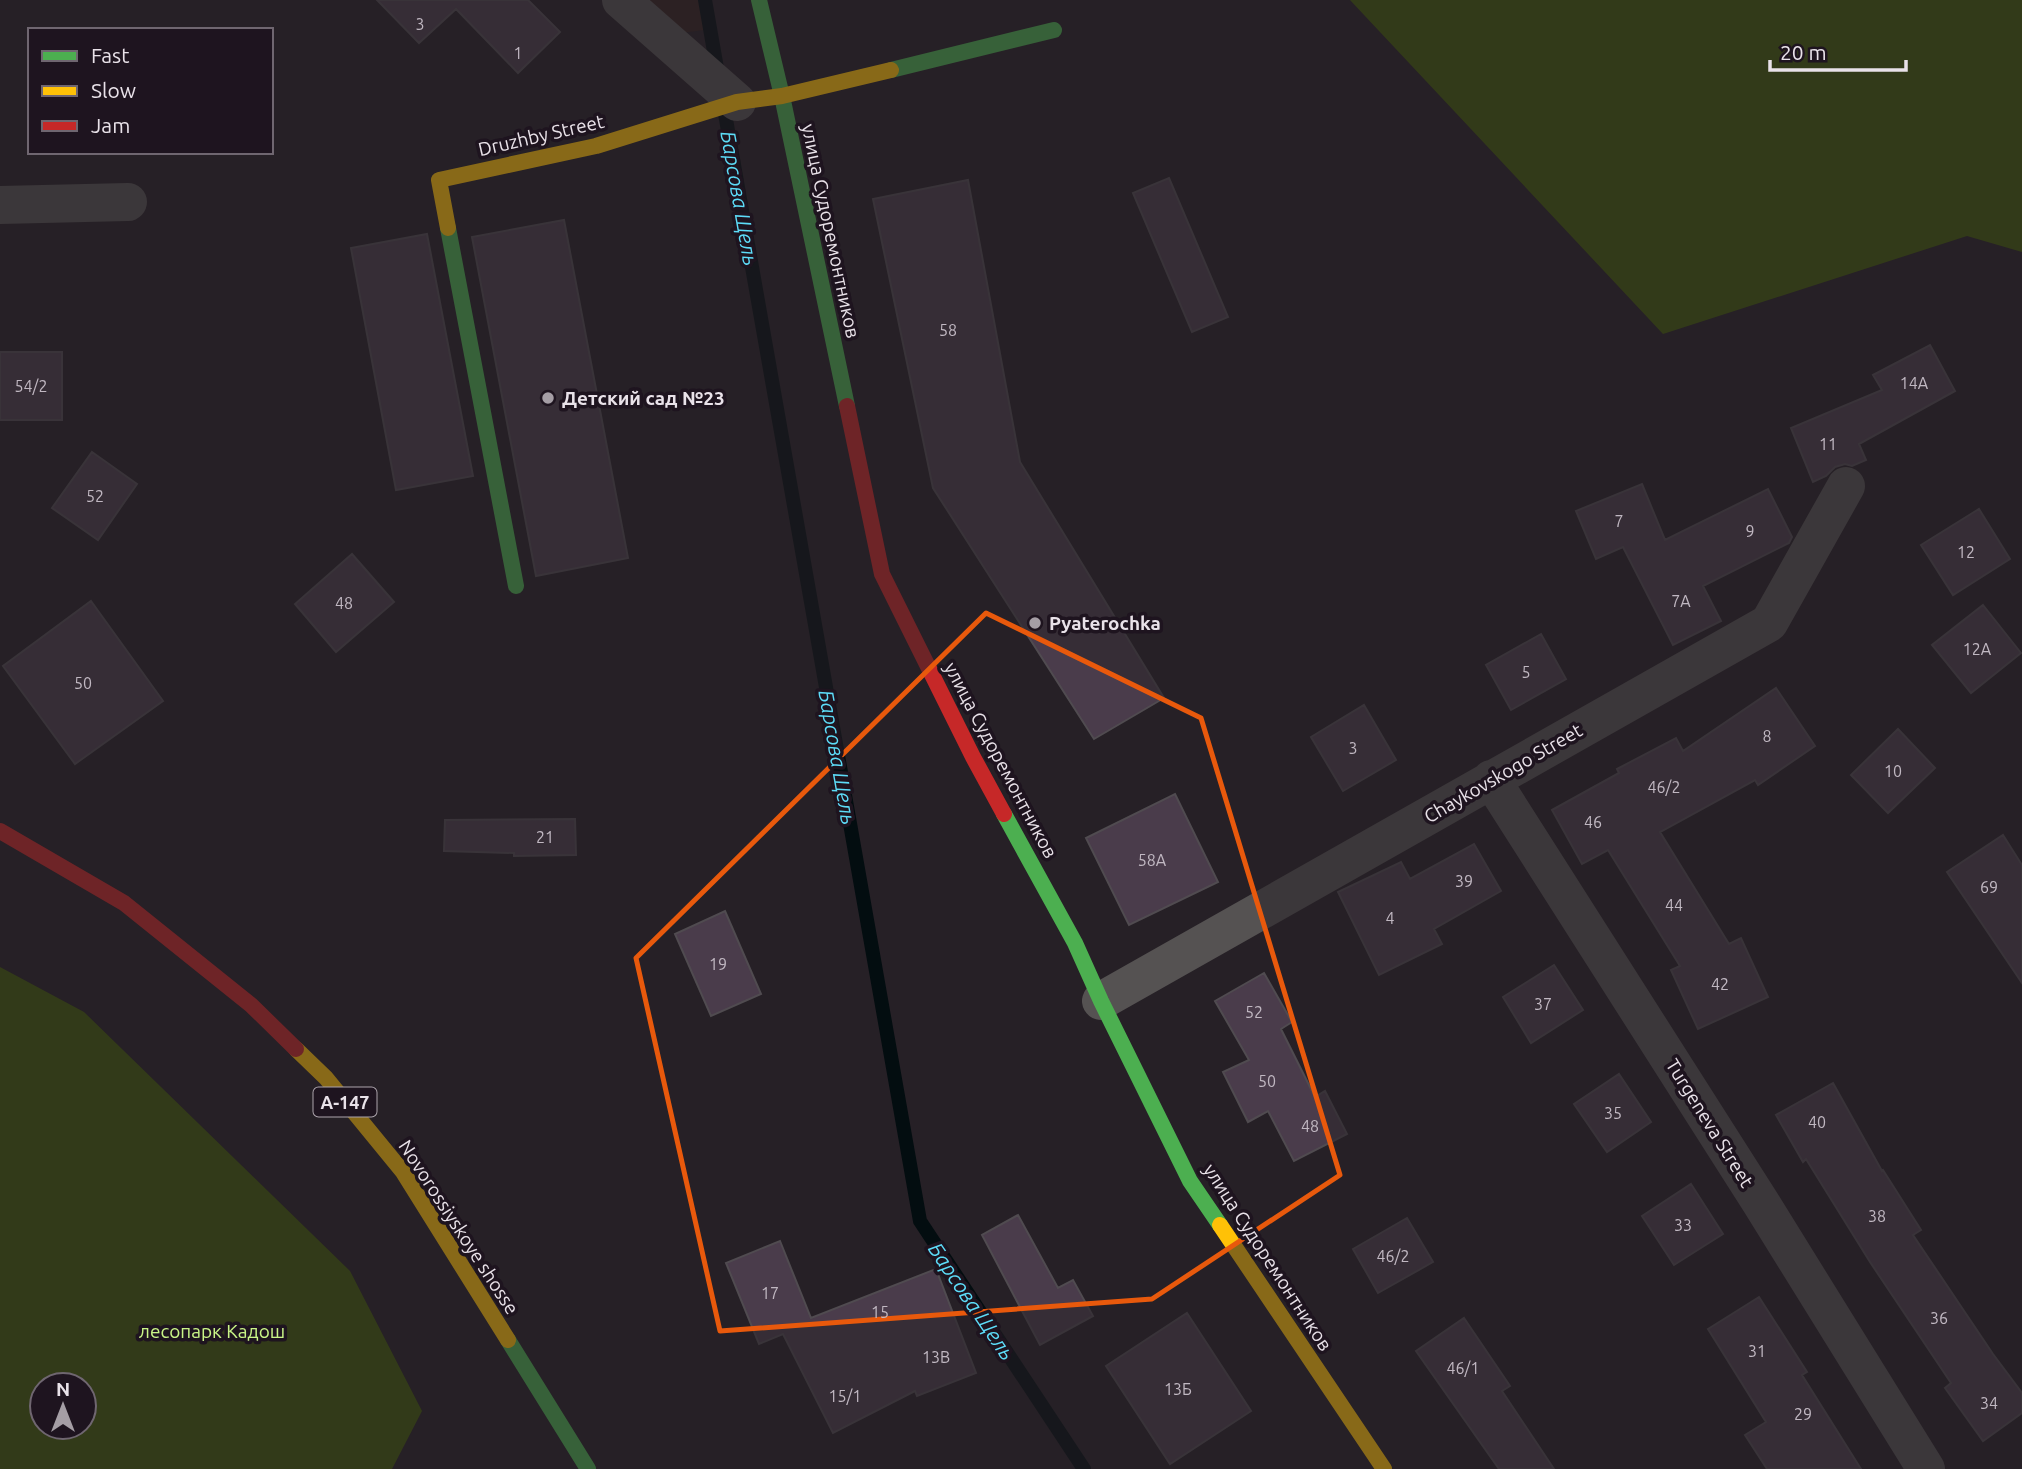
<svg xmlns="http://www.w3.org/2000/svg" width="2022" height="1469" viewBox="0 0 2022 1469" font-family="Ubuntu,sans-serif">
	<style>
		.industrial { fill: #342320 }
		.forest { fill: #425a09; fill-rule: evenodd }
		.lines { fill: none; stroke-linecap: round; stroke-linejoin: round }
		.stream { stroke: #030d10; stroke-width: 14 }
		.building { fill: #4a3c4b; stroke: #504b50; stroke-width: 2 }
		.street { stroke: #555252; stroke-width: 38 }
		.fast { stroke: #4caf50; stroke-width: 16 }
		.slow { stroke: #ffc107; stroke-width: 16 }
		.jam { stroke: #c62828; stroke-width: 16 }
		.marked { fill: none; stroke: #e8590c; stroke-width: 5; stroke-linejoin: round }
		.poi-dot { fill: #a59ea5; stroke: #1e141f; stroke-width: 2.5 }
		.labels { text-anchor: middle; dominant-baseline: central; stroke-width: 7; stroke-linejoin: round; paint-order: stroke }
		.number-label { font-size: 16px; fill: #c1b8c2 }
		.shield { fill: #1e141f; stroke: #aca4ac; stroke-width: 2 }
		.shield-label { font-size: 18px; font-weight: bold; fill: #e9e2e9 }
		.street-label { font-size: 19px; fill: #e9e2e9; stroke: #1e141f }
		.poi-label { font-size: 19px; font-weight: bold; fill: #e9e2e9; stroke: #1e141f; text-anchor: start }
		.park-label { font-size: 19px; fill: #c9f587; stroke: #1e141f }
		.water-label { font-size: 21px; font-style: italic; fill: #5ddcf8; stroke: #1e141f }
	</style>
	<rect width="100%" height="100%" fill="#262026"/>
	<path class="industrial" d="M 647,0 L 706,0 L 712,29 L 673,34 Z"/>
	<path class="forest" d="M 1350,0 L 2022,0 L 2022,252 L 1967,236 L 1663,334 Z
		M 0,967 L 84,1012 L 350,1271 L 422,1411 L 392,1469 L 0,1469 ZM 42,1385 L 84,1385 L 84,1427 L 42,1427 Z"/>
	<g class="lines">
		<path class="stream" d="M 705,0 L 718,74
			M 724,108 L 920,1221 L 1084,1469"/>
	</g>
	<path class="building" d="M 377,0 L 528,0 L 560,32 L 518,73 L 456,9 L 419,43 Z
		M 1169,178 L 1228,317 L 1192,332 L 1133,193 Z
		M 968,180 L 1020,462 L 1164,698 L 1094,739 L 933,488 L 873,199 Z
		M 564,220 L 628,558 L 536,576 L 472,237 Z
		M 427,234 L 473,476 L 396,490 L 351,248 Z
		M 1930,345 L 1955,391 L 1859,444 L 1866,460 L 1852,466 L 1845,464 L 1835,467 L 1826,476 L 1813,482 L 1791,428 L 1882,390 L 1873,375 Z
		M 0,352 L 62,352 L 62,420 L 0,420 Z
		M 92,452 L 137,484 L 98,540 L 52,508 Z
		M 1642,484 L 1665,540 L 1768,489 L 1792,537 L 1789,543 L 1703,586 L 1721,621 L 1673,645 L 1623,547 L 1596,559 L 1576,511 Z
		M 1979,509 L 2010,559 L 1953,595 L 1921,545 Z
		M 352,554 L 394,602 L 336,652 L 295,604 Z
		M 91,601 L 163,701 L 75,764 L 3,666 Z
		M 1983,605 L 2021,653 L 1971,693 L 1932,645 Z
		M 1541,634 L 1566,679 L 1511,710 L 1486,665 Z
		M 1776,688 L 1815,746 L 1758,785 L 1755,780 L 1660,832 L 1729,944 L 1741,938 L 1768,997 L 1698,1029 L 1671,970 L 1680,966 L 1608,850 L 1582,864 L 1552,810 L 1619,773 L 1617,769 L 1676,738 L 1683,751 Z
		M 1364,705 L 1396,760 L 1343,791 L 1311,737 Z
		M 1898,729 L 1935,768 L 1888,813 L 1851,775 Z
		M 1175,794 L 1218,882 L 1129,925 L 1086,838 Z
		M 575,819 L 576,855 L 514,856 L 514,853 L 444,851 L 445,820 Z
		M 2003,835 L 2022,865 L 2022,983 L 1947,872 Z
		M 1474,844 L 1501,891 L 1434,929 L 1442,944 L 1379,975 L 1338,892 L 1401,862 L 1410,879 Z
		M 725,911 L 761,994 L 711,1016 L 675,934 Z
		M 1554,965 L 1583,1010 L 1531,1043 L 1503,997 Z
		M 1264,973 L 1292,1022 L 1281,1029 L 1315,1097 L 1325,1091 L 1347,1134 L 1294,1161 L 1268,1111 L 1248,1122 L 1223,1072 L 1249,1060 L 1215,1001 Z
		M 1619,1074 L 1651,1122 L 1607,1152 L 1574,1104 Z
		M 1833,1083 L 1882,1171 L 1883,1170 L 1921,1230 L 1913,1235 L 1993,1354 L 2022,1393 L 2022,1413 L 1983,1441 L 1945,1388 L 1951,1383 L 1870,1262 L 1806,1159 L 1803,1162 L 1776,1115 Z
		M 1691,1184 L 1723,1234 L 1674,1265 L 1642,1216 Z
		M 1018,1215 L 1058,1288 L 1073,1280 L 1093,1316 L 1040,1345 L 982,1235 Z
		M 1407,1218 L 1433,1262 L 1378,1293 L 1353,1249 Z
		M 780,1241 L 811,1318 L 936,1269 L 976,1373 L 917,1396 L 915,1391 L 833,1433 L 783,1334 L 759,1344 L 726,1263 Z
		M 1759,1297 L 1807,1372 L 1802,1375 L 1861,1469 L 1767,1469 L 1745,1435 L 1766,1422 L 1708,1329 Z
		M 1187,1313 L 1251,1411 L 1170,1464 L 1106,1366 Z
		M 1464,1318 L 1510,1386 L 1502,1391 L 1554,1469 L 1499,1469 L 1416,1351 Z"/>
	<g class="lines">
		<path class="street" d="M 621,0 L 737,102
			M 0,205 L 128,202
			M 1491,779 L 1761,1203 L 1926,1469
			M 1101,1001 L 1769,623 L 1846,486"/>
		<path class="fast" d="M 759,0 L 782,96 L 847,406
			M 891,70 L 1054,30
			M 448,228 L 516,586
			M 1004,814 L 1075,943 L 1101,1001 L 1190,1181 L 1220,1225
			M 508,1340 L 588,1469"/>
		<path class="slow" d="M 448,228 L 439,180 L 596,146 L 737,102 L 782,96 L 891,70
			M 296,1049 L 326,1078 L 403,1172 L 508,1340
			M 1220,1225 L 1384,1469"/>
		<path class="jam" d="M 847,406 L 882,574 L 973,757 L 1004,814
			M 0,831 L 124,903 L 251,1005 L 296,1049"/>
	</g>
	<path d="M0 0H2022V1469H0ZM 986,613 L 1201,718 L 1340,1175 L 1152,1299 L 720,1331 L 636,958 Z" fill="#262026" fill-opacity=".55" fill-rule="evenodd"/>
	<path class="marked" d="M 986,613 L 1201,718 L 1340,1175 L 1152,1299 L 720,1331 L 636,958 Z"/>
	<g class="poi-dot">
		<circle cx="548" cy="398" r="7"/>
		<circle cx="1035" cy="623" r="7"/>
	</g>
	<g class="labels">
		<g class="number-label">
			<text x="420" y="24">3</text>
			<text x="518" y="53">1</text>
			<text x="948" y="330">58</text>
			<text x="1914" y="383">14А</text>
			<text x="31" y="386">54/2</text>
			<text x="1828" y="444">11</text>
			<text x="95" y="496">52</text>
			<text x="1619" y="521">7</text>
			<text x="1750" y="531">9</text>
			<text x="1966" y="552">12</text>
			<text x="1681" y="601">7А</text>
			<text x="344" y="603">48</text>
			<text x="1977" y="649">12А</text>
			<text x="1526" y="672">5</text>
			<text x="83" y="683">50</text>
			<text x="1767" y="736">8</text>
			<text x="1353" y="748">3</text>
			<text x="1893" y="771">10</text>
			<text x="1664" y="787">46/2</text>
			<text x="1593" y="822">46</text>
			<text x="545" y="837">21</text>
			<text x="1152" y="860">58А</text>
			<text x="1464" y="881">39</text>
			<text x="1989" y="887">69</text>
			<text x="1674" y="905">44</text>
			<text x="1390" y="918">4</text>
			<text x="718" y="964">19</text>
			<text x="1720" y="984">42</text>
			<text x="1543" y="1004">37</text>
			<text x="1254" y="1012">52</text>
			<text x="1267" y="1081">50</text>
			<text x="1613" y="1113">35</text>
			<text x="1817" y="1122">40</text>
			<text x="1310" y="1126">48</text>
			<text x="1877" y="1216">38</text>
			<text x="1683" y="1225">33</text>
			<text x="1393" y="1256">46/2</text>
			<text x="770" y="1293">17</text>
			<text x="880" y="1312">15</text>
			<text x="1939" y="1318">36</text>
			<text x="1757" y="1351">31</text>
			<text x="936" y="1357">13В</text>
			<text x="1463" y="1368">46/1</text>
			<text x="1178" y="1389">13Б</text>
			<text x="845" y="1396">15/1</text>
			<text x="1989" y="1403">34</text>
			<text x="1803" y="1414">29</text>
		</g>
		<rect class="shield" x="313.5" y="1087.5" width="63" height="29" rx="5"/>
		<g class="shield-label">
			<text x="345" y="1102">А-147</text>
		</g>
		<g class="street-label">
			<text transform="translate(541 135) rotate(-13)">Druzhby Street</text>
			<text transform="translate(831 231) rotate(78)">улица Судоремонтников</text>
			<text transform="translate(1001 760) rotate(62)">улица Судоремонтников</text>
			<text transform="translate(1503 773) rotate(-30)">Chaykovskogo Street</text>
			<text transform="translate(1710 1123) rotate(58)">Turgeneva Street</text>
			<text transform="translate(459 1227) rotate(57)">Novorossiyskoye shosse</text>
			<text transform="translate(1268 1257) rotate(57)">улица Судоремонтников</text>
		</g>
		<g class="poi-label">
			<text x="562" y="398">Детский сад №23</text>
			<text x="1049" y="623">Pyaterochka</text>
		</g>
		<g class="park-label">
			<text x="212" y="1331">лесопарк Кадош</text>
		</g>
		<g class="water-label">
			<text transform="translate(740 198) rotate(80)">Барсова Щель</text>
			<text transform="translate(838 757) rotate(80)">Барсова Щель</text>
			<text transform="translate(972 1301) rotate(56)">Барсова Щель</text>
		</g>
	</g>
	<rect x="28" y="28" width="245" height="126" fill="#1e141f" stroke="#6f6670" stroke-width="2"/>
	<rect x="42" y="51" width="35" height="10" fill="#4caf50" stroke="#6f6670" stroke-width="2"/>
	<text x="91" y="63" font-size="21" fill="#e9e2e9">Fast</text>
	<rect x="42" y="86" width="35" height="10" fill="#ffc107" stroke="#6f6670" stroke-width="2"/>
	<text x="91" y="98" font-size="21" fill="#e9e2e9">Slow</text>
	<rect x="42" y="121" width="35" height="10" fill="#c62828" stroke="#6f6670" stroke-width="2"/>
	<text x="91" y="133" font-size="21" fill="#e9e2e9">Jam</text>
	<g transform="translate(63 1406)"><circle r="33" fill="#1e141f" stroke="#6f6670" stroke-width="2"/>
	<path d="M0-5L12 26L0 18L-12 26Z" fill="#a59ea5"/>
	<text y="-10" font-size="19" font-weight="bold" text-anchor="middle" fill="#e9e2e9">N</text>
	</g>
	<path d="M1770 60v10h136v-10" fill="none" stroke="#e9e2e9" stroke-width="3.5"/>
	<text x="1780" y="60" font-size="21" fill="#e9e2e9" stroke="#1e141f" stroke-width="5" paint-order="stroke">20 m</text>
</svg>
